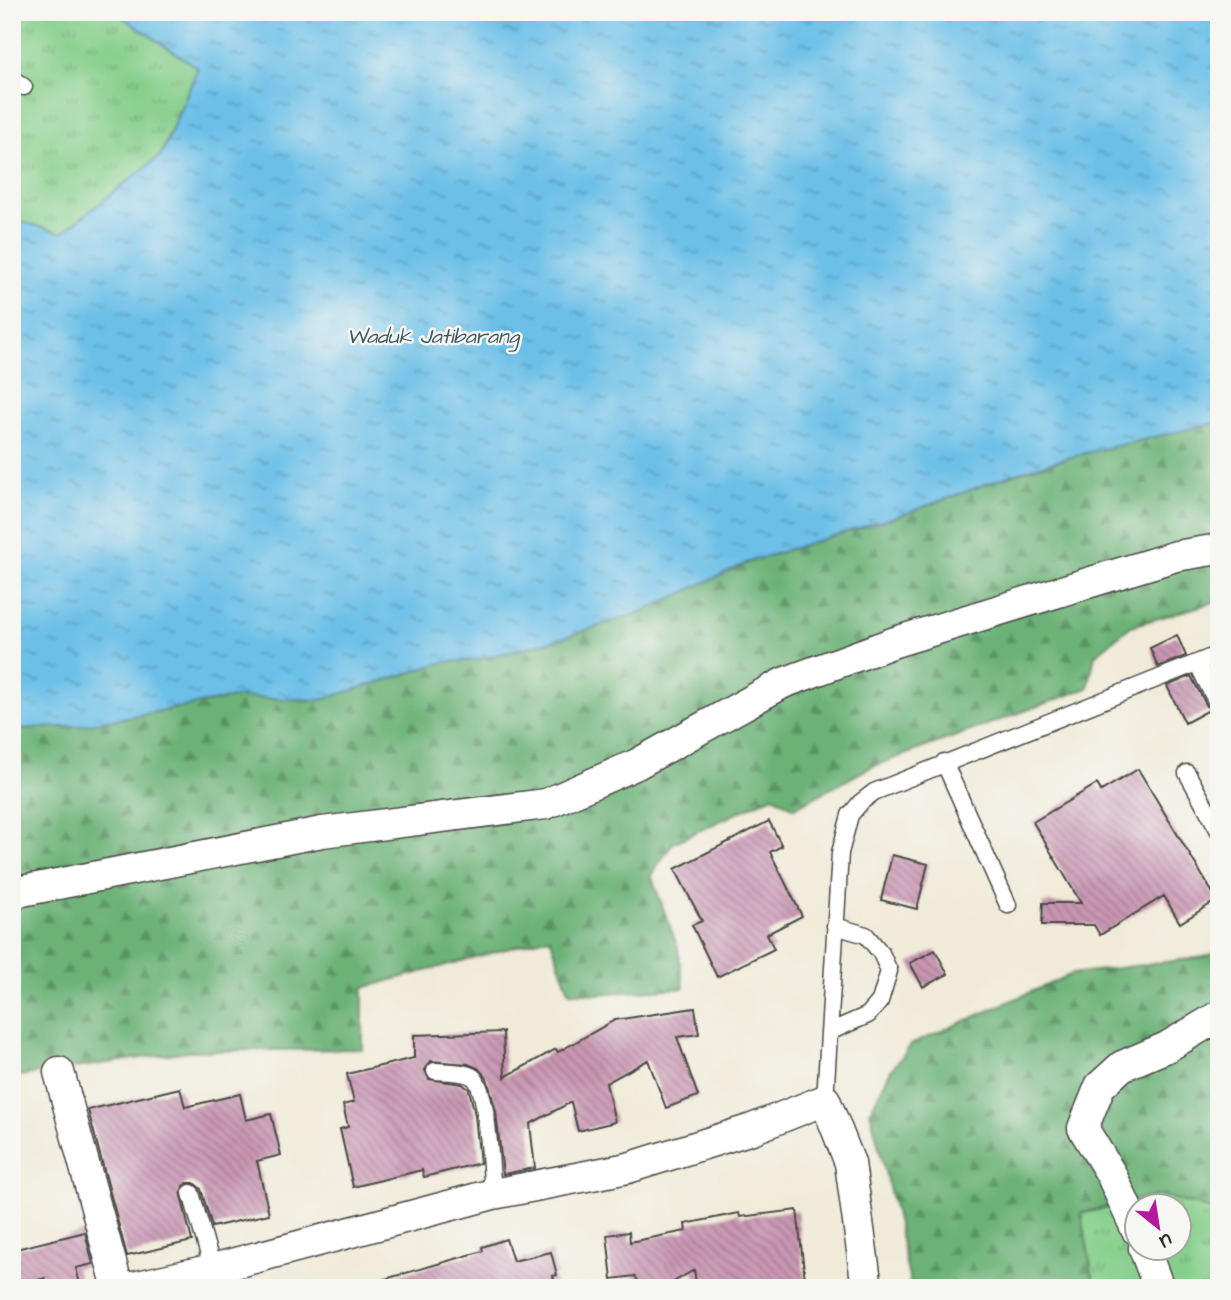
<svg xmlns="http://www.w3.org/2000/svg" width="1231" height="1300" viewBox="0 0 1231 1300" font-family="'Architects Daughter',sans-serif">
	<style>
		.grass { fill: url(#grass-tufts); stroke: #587d5b; stroke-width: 2; fill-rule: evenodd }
		.forest { fill: url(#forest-firs); stroke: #4c6e51; stroke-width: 2 }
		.water { fill: url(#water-ripples); stroke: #4c768a; stroke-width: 2 }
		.building { fill: url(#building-back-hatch) }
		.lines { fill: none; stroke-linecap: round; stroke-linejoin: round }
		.service-casing { stroke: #494845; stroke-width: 19 }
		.minor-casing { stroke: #494845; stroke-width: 33 }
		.service { stroke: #fff; stroke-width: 16 }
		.minor { stroke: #fff; stroke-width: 30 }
		.labels { text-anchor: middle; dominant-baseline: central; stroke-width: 5; stroke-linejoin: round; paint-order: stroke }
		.water-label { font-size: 21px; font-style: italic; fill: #3e5864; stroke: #f6f6f2 }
	</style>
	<defs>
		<pattern id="grass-tufts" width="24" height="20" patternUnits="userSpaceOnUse" patternTransform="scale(1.75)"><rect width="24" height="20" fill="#86cf8b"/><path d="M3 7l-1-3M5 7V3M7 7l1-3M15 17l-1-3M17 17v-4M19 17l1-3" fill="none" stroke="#6ea872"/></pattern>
		<pattern id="forest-firs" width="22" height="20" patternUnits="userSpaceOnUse" patternTransform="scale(1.75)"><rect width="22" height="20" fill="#6cb277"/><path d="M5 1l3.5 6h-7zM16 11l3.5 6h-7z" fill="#599162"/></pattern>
		<pattern id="water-ripples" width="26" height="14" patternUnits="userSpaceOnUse" patternTransform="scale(1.75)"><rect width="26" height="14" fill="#6cc0e8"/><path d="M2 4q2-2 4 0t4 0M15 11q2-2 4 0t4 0" fill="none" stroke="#599cbc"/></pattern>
		<pattern id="building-back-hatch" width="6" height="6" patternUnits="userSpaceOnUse" patternTransform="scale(1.75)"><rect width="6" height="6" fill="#c997b2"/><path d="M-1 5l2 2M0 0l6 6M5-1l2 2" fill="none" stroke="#a37b91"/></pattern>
	</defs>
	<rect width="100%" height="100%" fill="#f6f6f2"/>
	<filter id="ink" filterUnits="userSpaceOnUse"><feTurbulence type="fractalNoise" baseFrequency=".0143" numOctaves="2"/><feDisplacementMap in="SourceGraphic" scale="14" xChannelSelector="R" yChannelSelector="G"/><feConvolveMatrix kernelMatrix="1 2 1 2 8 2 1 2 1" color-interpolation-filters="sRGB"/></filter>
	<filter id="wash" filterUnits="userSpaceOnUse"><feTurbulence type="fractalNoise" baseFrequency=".00686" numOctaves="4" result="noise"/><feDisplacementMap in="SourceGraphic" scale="28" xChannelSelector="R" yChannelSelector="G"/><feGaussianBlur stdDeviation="1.57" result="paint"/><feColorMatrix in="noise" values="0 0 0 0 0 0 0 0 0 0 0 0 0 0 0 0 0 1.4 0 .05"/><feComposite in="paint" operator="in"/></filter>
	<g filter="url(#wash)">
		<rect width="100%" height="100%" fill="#f0ebd9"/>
		<path class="grass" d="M 12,12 L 115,12 L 198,68 L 161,155 L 62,234 L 12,219 Z
			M 1160,1195 L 1219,1212 L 1219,1288 L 1095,1288 L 1081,1214 ZM 1136,1206 L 1178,1206 L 1178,1248 L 1136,1248 Z"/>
		<path class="forest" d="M 1219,422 L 1219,601 L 1131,626 L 1095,655 L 1088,688 L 871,767 L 794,808 L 773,796 L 673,843 L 651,875 L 678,948 L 684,988 L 598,994 L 569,992 L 550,937 L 363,988 L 363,1049 L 189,1051 L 12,1077 L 12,729 L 77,726 L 238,697 L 321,700 L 444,662 L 476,660 L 559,639 L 644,611 L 749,562 L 907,513 L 1019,472 L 1104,448 Z
			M 1219,952 L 1219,1212 L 1160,1195 L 1081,1213 L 1095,1288 L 911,1288 L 897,1220 L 870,1111 L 891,1070 L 912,1044 L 1072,974 L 1204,957 Z"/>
		<path class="water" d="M 115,12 L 1219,12 L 1219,422 L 1077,455 L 1019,472 L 907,513 L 749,562 L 644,611 L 559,639 L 476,660 L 444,662 L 321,700 L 238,697 L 77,726 L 12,729 L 12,219 L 62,233 L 161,155 L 198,68 Z"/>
		<g id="blocks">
			<path class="building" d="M 1177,635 L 1186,656 L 1158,667 L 1150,648 Z
				M 1191,676 L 1209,710 L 1185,723 L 1167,686 Z
				M 1138,769 L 1217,900 L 1180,923 L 1164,896 L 1100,935 L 1094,925 L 1042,925 L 1043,903 L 1081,903 L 1033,822 L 1097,784 L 1101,791 Z
				M 769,821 L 782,846 L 770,852 L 802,916 L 767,934 L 774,949 L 717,977 L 692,925 L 702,921 L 675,869 Z
				M 892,855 L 928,864 L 917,909 L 881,900 Z
				M 935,950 L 948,974 L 923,987 L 910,963 Z
				M 695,1008 L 699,1034 L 677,1037 L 698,1096 L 666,1108 L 648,1060 L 606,1083 L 615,1122 L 578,1131 L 571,1102 L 530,1124 L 535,1168 L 503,1174 L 496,1112 L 487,1078 L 478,1068 L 468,1064 L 431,1061 L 425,1070 L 429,1079 L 462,1084 L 469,1089 L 475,1115 L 480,1163 L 424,1177 L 422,1170 L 353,1187 L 340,1129 L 348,1127 L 343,1105 L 354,1102 L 347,1074 L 414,1058 L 414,1035 L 503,1032 L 505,1077 L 556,1049 L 558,1052 L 615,1020 Z
				M 180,1088 L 185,1107 L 240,1094 L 246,1120 L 271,1114 L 281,1155 L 257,1161 L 269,1214 L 212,1227 L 201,1189 L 194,1183 L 187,1183 L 183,1186 L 181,1195 L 192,1241 L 127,1256 L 88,1110 Z
				M 797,1210 L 806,1288 L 774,1288 L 774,1281 L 744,1288 L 697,1288 L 694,1270 L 663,1288 L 642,1288 L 635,1276 L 612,1279 L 607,1235 L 629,1232 L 630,1242 L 686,1231 L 685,1224 L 739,1213 L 740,1217 Z
				M 85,1232 L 93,1264 L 76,1268 L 80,1284 L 64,1288 L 47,1288 L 45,1278 L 12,1288 L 12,1250 Z
				M 506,1239 L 513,1261 L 551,1252 L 557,1275 L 553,1276 L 556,1288 L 379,1288 L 378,1281 L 483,1251 L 482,1247 Z"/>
		</g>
	</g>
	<g filter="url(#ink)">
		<use href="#blocks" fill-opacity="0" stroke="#494845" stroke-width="2"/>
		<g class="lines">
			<g class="service-casing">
				<path id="service" d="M 12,78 L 24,87
					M 1197,663 L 1219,707
					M 944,762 L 1008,905
					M 1187,773 L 1219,831
					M 829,1032 L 868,1015 L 880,1001 L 889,971 L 881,953 L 866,935 L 835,926
					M 435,1071 C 446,1072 464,1071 473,1077 C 488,1088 491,1173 493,1194
					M 825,1100 L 840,853 L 850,815 L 861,802 L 874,792 L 1219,654
					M 191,1193 L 213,1269"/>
			</g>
			<g class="minor-casing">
				<path id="minor" d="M 12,893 L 322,832 L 546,804 L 637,764 L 783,683 L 895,642 L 1176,556 L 1219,549
					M 59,1072 L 118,1288
					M 1136,1229 L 1111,1174 L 1083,1128 L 1100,1086 L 1122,1066 L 1167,1047 L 1219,1016
					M 1144,1248 L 1159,1288
					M 129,1288 L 213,1269 L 493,1194 L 628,1168 L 752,1129 L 825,1100 L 850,1163 L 867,1288"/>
			</g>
			<use href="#service" class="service"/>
			<use href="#minor" class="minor"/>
		</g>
	</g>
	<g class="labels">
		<g class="water-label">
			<text x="433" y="336">Waduk Jatibarang</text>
		</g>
	</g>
	<rect width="1231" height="1300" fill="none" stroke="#f6f6f2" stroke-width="42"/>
	<g transform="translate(1158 1227) rotate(150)"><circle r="33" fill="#f6f6f2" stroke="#a5a5a2" stroke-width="2"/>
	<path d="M0-5L12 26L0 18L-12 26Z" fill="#b5179e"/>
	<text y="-10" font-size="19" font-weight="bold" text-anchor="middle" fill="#2b2b2b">U</text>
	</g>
</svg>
